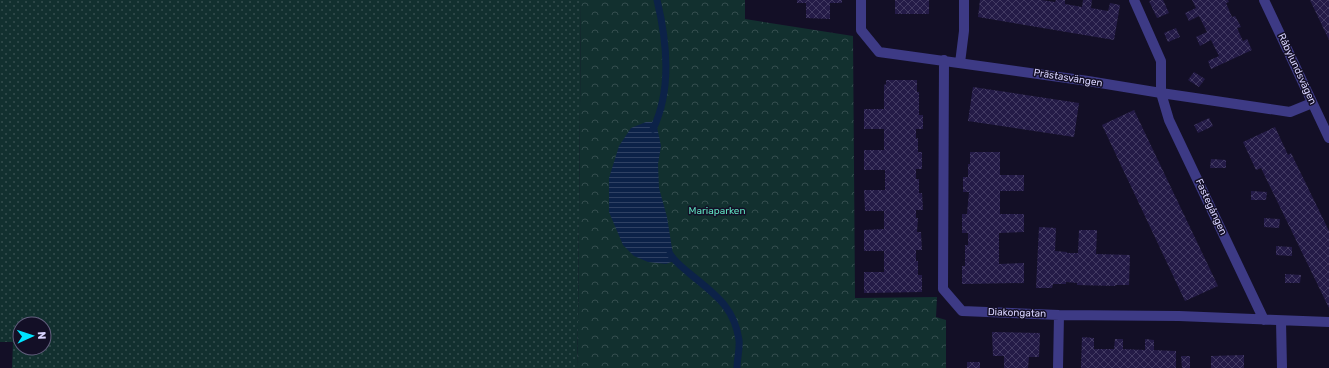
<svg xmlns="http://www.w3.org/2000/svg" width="1329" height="368" viewBox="0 0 1329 368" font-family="Rubik,sans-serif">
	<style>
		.grass { fill: url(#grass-dots); fill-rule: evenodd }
		.forest { fill: url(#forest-crowns) }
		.water { fill: url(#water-rules) }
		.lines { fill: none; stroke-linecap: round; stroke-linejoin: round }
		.stream { stroke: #0c2248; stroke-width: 7 }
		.building { fill: url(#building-cross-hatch) }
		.minor { stroke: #3d3a85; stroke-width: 10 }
		.labels { text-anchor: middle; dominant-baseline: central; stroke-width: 3; stroke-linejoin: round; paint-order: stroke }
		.street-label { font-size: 10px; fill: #d9d4ff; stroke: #130f26 }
		.park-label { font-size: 10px; fill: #5fe0c0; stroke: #130f26 }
	</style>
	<defs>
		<pattern id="grass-dots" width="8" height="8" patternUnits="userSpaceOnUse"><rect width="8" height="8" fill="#12302f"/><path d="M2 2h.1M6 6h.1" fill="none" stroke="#344d4e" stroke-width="1.8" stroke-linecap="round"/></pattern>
		<pattern id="forest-crowns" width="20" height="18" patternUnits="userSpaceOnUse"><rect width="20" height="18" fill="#12302f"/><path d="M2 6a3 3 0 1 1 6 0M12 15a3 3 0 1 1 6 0" fill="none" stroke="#344d4e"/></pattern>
		<pattern id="water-rules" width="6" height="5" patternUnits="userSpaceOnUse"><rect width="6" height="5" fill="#0c2248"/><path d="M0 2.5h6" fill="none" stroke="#2f4163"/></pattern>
		<pattern id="building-cross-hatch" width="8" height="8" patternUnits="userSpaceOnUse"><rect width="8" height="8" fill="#241b47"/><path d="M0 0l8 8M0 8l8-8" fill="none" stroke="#433b63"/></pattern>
	</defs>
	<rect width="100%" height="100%" fill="#130f26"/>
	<path class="grass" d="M 0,0 L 581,0 L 578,325 L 577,368 L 12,368 L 13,342 L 0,342 ZM 20,324 L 44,324 L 44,348 L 20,348 Z"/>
	<path class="forest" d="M 581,0 L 745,0 L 745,19 L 853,36 L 855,298 L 937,297 L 936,317 L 946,320 L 946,368 L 577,368 L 578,325 Z"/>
	<path class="water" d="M 646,122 L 656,122 L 661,146 L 658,164 L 659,188 L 667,217 L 674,261 L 666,264 L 648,262 L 634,256 L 623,245 L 609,212 L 609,178 L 619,146 L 631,128 Z"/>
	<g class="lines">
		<path class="stream" d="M 653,129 C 672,90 667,41 657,0
			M 670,254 C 675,262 682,267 689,273 C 714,294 734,306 739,340 C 740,349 737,359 737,368"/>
	</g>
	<path class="building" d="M 797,0 L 842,0 L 842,3 L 830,3 L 830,19 L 806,18 L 806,3 L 797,3 Z
		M 895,0 L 929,0 L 929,14 L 895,14 Z
		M 980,0 L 1041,0 L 1055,2 L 1056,0 L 1065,0 L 1065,4 L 1082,7 L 1083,0 L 1092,0 L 1091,8 L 1108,11 L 1110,3 L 1120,5 L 1114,40 L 978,17 Z
		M 1152,0 L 1163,0 L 1169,13 L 1157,18 L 1149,1 Z
		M 1192,0 L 1228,0 L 1229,2 L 1226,3 L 1232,17 L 1235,16 L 1241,27 L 1237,28 L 1243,41 L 1247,39 L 1252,50 L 1211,69 L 1208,61 L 1219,56 L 1211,40 L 1200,46 L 1196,37 L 1207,32 L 1199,16 L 1189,21 L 1185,13 L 1196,8 Z
		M 1310,0 L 1329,0 L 1329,40 Z
		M 1176,28 L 1180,37 L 1168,42 L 1164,33 Z
		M 1194,72 L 1205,79 L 1199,87 L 1188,80 Z
		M 886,80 L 917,80 L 917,92 L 919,92 L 919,115 L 923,115 L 923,129 L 916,129 L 916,139 L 918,138 L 918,152 L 922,152 L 922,169 L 916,169 L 916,179 L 919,179 L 919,193 L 922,193 L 923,210 L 916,210 L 916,218 L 918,218 L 917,232 L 921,232 L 922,250 L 916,250 L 916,261 L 918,261 L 918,275 L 922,275 L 922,292 L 864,293 L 864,272 L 884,272 L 884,251 L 864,251 L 864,230 L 884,229 L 884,211 L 865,211 L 864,190 L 885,190 L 885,170 L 864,170 L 864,150 L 884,150 L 884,129 L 864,129 L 864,109 L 884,109 L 884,85 L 886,84 Z
		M 973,87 L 1079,103 L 1074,137 L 968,121 Z
		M 1134,110 L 1218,286 L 1185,301 L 1102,125 Z
		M 1209,118 L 1213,126 L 1198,133 L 1194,125 Z
		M 1275,127 L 1288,155 L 1291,153 L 1329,231 L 1329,308 L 1261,168 L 1256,170 L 1243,142 Z
		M 970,152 L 1000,152 L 1000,175 L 1024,175 L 1024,191 L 1000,191 L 1000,214 L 1024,214 L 1024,232 L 999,233 L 999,264 L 1024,263 L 1024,283 L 962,284 L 962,266 L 965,266 L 965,245 L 968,245 L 968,233 L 962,233 L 962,214 L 967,214 L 969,192 L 963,192 L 963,177 L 968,177 L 968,164 L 970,164 Z
		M 1211,159 L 1226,160 L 1226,168 L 1210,168 Z
		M 1251,191 L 1267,192 L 1266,200 L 1251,200 Z
		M 1264,218 L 1280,219 L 1279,228 L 1264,227 Z
		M 1039,227 L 1056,228 L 1055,251 L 1067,252 L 1067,253 L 1078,253 L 1079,230 L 1097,230 L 1096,254 L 1130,255 L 1129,285 L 1116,285 L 1115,286 L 1077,285 L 1077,283 L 1066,282 L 1066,284 L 1053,284 L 1052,288 L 1036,288 Z
		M 1276,246 L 1292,247 L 1292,256 L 1276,255 Z
		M 1285,274 L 1301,275 L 1300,283 L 1285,283 Z
		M 992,332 L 1040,333 L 1039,357 L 1029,357 L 1028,368 L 1004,368 L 1004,356 L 993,356 Z
		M 1082,337 L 1094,338 L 1094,349 L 1114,349 L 1115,339 L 1123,339 L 1123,349 L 1145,350 L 1145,339 L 1154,340 L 1154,350 L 1176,351 L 1176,368 L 1081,368 Z
		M 1244,355 L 1244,368 L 1211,368 L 1211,356 Z
		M 1181,356 L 1190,356 L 1190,368 L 1182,368 Z
		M 967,362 L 980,362 L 980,368 L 967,368 Z"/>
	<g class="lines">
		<path class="minor" d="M 861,0 L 861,30 L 879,52 L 1088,81 L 1161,93 L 1290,112 L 1312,103
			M 1134,0 L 1161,61 L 1161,93 L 1169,120 L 1264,320
			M 1264,0 L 1329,138
			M 944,60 L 943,289 L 962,311 L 1059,315 L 1179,316 L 1329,322
			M 960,63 L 964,31 L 964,0
			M 1281,321 L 1282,368
			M 1058,368 L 1059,315"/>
	</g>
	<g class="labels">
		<g class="street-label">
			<text transform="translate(1297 69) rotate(65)">Råbylundsvägen</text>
			<text transform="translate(1068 78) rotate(9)">Prästasvängen</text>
			<text transform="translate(1211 207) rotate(65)">Fastegången</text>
			<text transform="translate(1017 313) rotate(2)">Diakongatan</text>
		</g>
		<g class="park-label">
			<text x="717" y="211">Mariaparken</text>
		</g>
	</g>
	<g transform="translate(32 336) rotate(87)"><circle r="19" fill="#130f26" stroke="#625e7d"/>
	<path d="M0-3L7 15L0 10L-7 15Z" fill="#00e5ff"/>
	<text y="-6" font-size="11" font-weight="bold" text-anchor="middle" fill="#d9d4ff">N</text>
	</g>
</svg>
